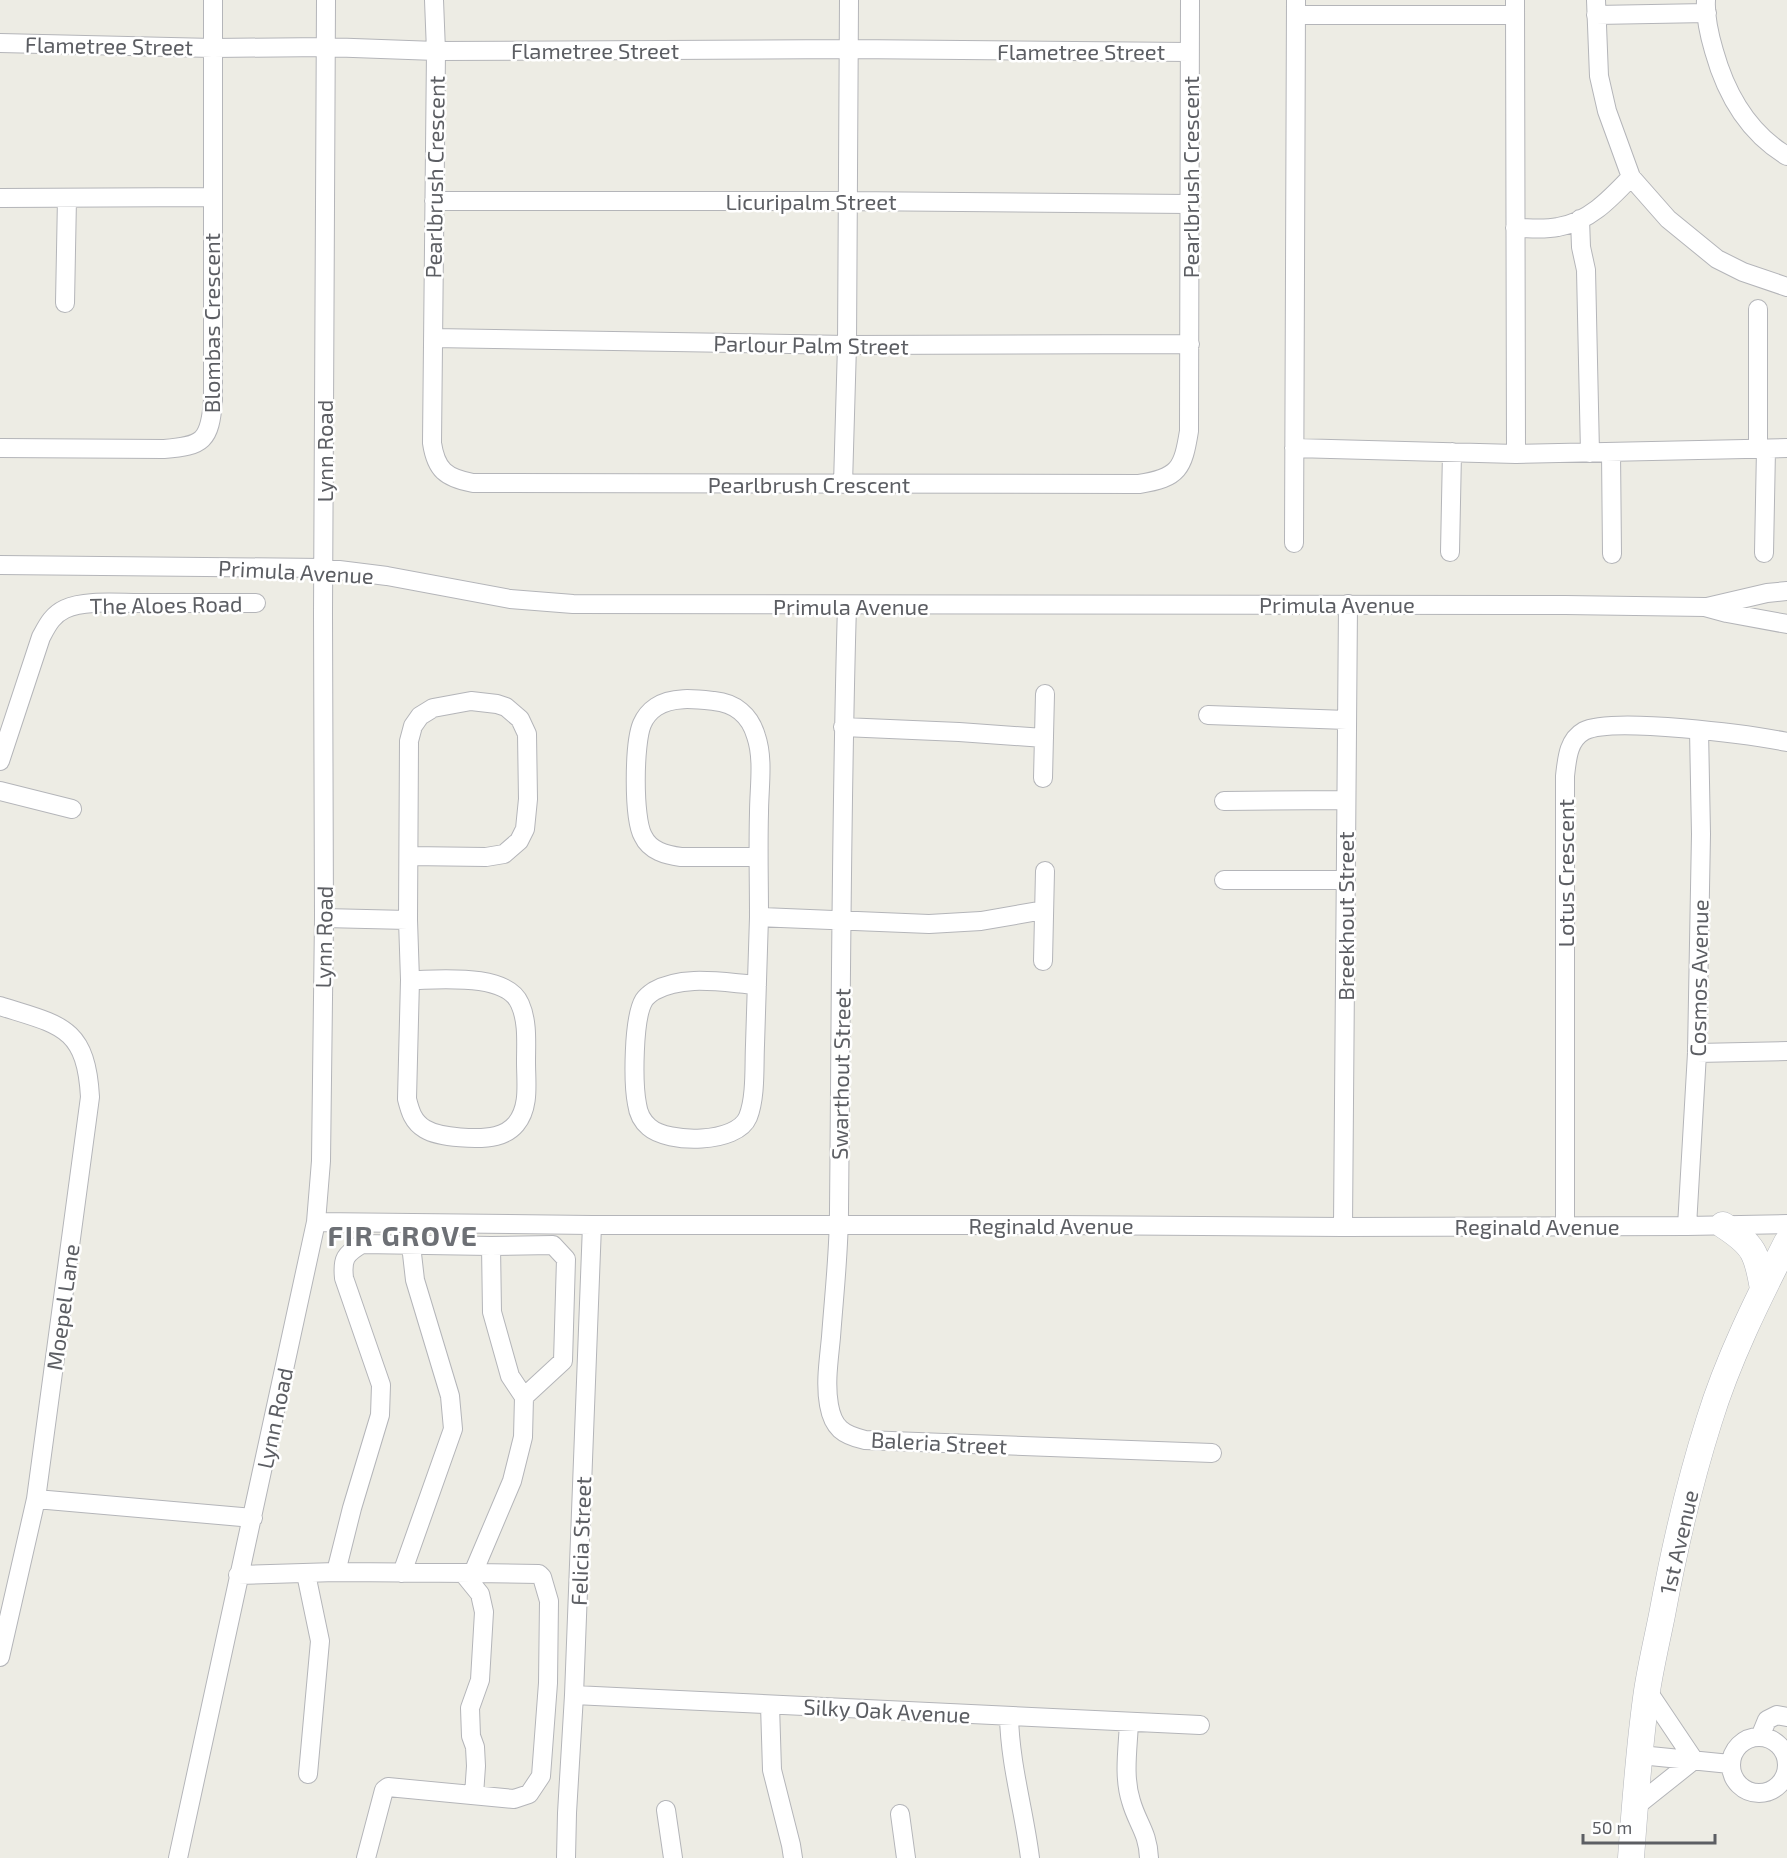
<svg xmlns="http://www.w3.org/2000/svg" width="1787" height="1858" viewBox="0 0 1787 1858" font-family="'Exo 2',sans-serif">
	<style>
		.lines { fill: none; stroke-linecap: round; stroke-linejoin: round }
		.street-casing { stroke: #b4b5b9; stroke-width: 20 }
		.secondary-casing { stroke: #b5b7bc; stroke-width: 27 }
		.street { stroke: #fff; stroke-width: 18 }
		.secondary { stroke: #fff; stroke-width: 26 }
		.labels { text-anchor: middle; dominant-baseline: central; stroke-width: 5; stroke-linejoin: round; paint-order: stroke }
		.street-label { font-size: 22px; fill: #5c5e63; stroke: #fff }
		.district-label { font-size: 28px; font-weight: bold; letter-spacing: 1.5px; fill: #6d7075; stroke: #fff }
	</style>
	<rect width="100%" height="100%" fill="#edece4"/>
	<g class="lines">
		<g class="street-casing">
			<path id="street" d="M 434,0 L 436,51 L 432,443 C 436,470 446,478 473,483 L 1139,484 C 1179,478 1183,468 1189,431 L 1190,0
				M 1515,0 L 1516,454
				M 1596,0 L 1599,76 L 1607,111 L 1631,177 L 1668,219 L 1717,259 L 1743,272 L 1787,287
				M 1706,0 C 1705,17 1709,34 1714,51 C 1726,94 1747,132 1787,156
				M 1296,15 L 1515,15
				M 1596,15 L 1707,13
				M 0,43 L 213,48 L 326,47 L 436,51 L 850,49 L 1190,52
				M 0,198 L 212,197
				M 434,201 L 848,201 L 1189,204
				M 1580,219 L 1581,247 L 1586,270 L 1590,453
				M 1515,228 C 1529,228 1544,230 1558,227 C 1589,222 1611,198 1631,177
				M 65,303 L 67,198
				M 433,338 L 847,345 L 1190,344
				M 0,448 L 164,449 C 203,446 210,441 213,400 L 213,0
				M 1294,448 L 1516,454 L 1787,448
				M 1758,449 L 1758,309
				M 1611,452 L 1612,554
				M 843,484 L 847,345 L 849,0
				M 1294,543 L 1296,0
				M 1450,552 L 1452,452
				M 1764,553 L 1766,449
				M 0,565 L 323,568 L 387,576 L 510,599 L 573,604 L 1565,605 L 1705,607 L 1727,613 L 1787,624
				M 847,606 C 841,807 841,1009 839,1210 C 839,1253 834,1295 831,1337 C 829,1359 825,1383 829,1405 C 833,1428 843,1435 865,1440 L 1212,1453
				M 1707,607 L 1767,593 L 1787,591
				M 1208,715 L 1347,720
				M 843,727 L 959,732 L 1044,738
				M 0,761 L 41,637 C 47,626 52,615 65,609 C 84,600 117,603 139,603 C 178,603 217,603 256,603
				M 1043,778 L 1045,694
				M 0,791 L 72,809
				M 1224,801 L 1346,800
				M 758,857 L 681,857 C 666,855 650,851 643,836 C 633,818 634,743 642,724 C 645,717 650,711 656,707 C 672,696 696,699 714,701 C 735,703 750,715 756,736 C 764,759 759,788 759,813 C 758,848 759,882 759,917 L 929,924 L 981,921 L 1044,910
				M 1224,880 L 1346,880
				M 324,918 L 408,920 L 409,741 L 413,726 L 420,716 L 433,708 L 471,701 L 497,704 L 506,707 L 520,719 L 527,734 L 528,799 L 525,829 L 519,841 L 504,854 L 486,857 L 409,856
				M 408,920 L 410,980 L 407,1099 C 410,1111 413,1122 425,1129 C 440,1138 480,1140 496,1136 C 504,1134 511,1130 516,1124 C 530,1107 526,1083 526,1062 C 526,1043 528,1022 520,1004 C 507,972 437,980 410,980
				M 1043,961 L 1045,871
				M 757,985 C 725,983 684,974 654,991 C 651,993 646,997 644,1000 C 633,1018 633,1083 637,1104 C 638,1112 642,1121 649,1127 C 668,1144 737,1144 748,1117 C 756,1097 754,1066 755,1045 C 756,1002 758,960 759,917
				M 0,1006 C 60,1025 86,1026 90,1097 L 36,1499 L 0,1657
				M 1697,1053 L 1787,1051
				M 316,1222 L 592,1225 L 1059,1225 L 1343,1227 L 1687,1226 L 1787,1224
				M 1565,1225 L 1565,776 C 1567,759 1568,740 1584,731 C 1612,716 1752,735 1787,742
				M 1687,1226 L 1697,1053 L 1701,834 L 1699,730
				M 1343,1227 L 1348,604
				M 36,1499 L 253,1518
				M 336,1572 L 352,1508 L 380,1415 L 381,1385 L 344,1278 C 342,1259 345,1254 362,1244 L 491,1246
				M 402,1573 L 453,1429 L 450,1396 L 415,1280 L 411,1245
				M 463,1573 L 480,1594 L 484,1612 L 480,1680 L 470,1708 L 471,1736 L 475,1747 L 476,1766 L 474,1795
				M 306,1574 L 320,1641 L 308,1774
				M 238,1575 L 336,1572 L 473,1573 L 512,1481 L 523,1437 L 524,1397 L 510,1376 L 492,1312 L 491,1246 L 553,1245 L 566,1259 L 563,1361 L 524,1397
				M 574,1695 L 1200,1725
				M 770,1705 L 772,1770 L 791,1845 L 793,1858
				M 1009,1716 C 1010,1765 1024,1810 1030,1858
				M 1129,1722 C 1128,1748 1123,1776 1131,1801 C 1137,1823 1148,1832 1149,1858
				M1731 1765a28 28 0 1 1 56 0a28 28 0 1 1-56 0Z
				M 1760,1737 L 1767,1720 L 1777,1715 L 1787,1717
				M 1640,1755 L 1730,1764
				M 1635,1807 L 1694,1760 L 1647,1690
				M 666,1810 L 673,1858
				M 900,1814 L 906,1858
				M 178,1858 L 316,1222 L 321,1161 L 324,918 L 323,614 L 326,0
				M 366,1858 L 384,1790 L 388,1787 L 514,1799 L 529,1794 L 541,1776 L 548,1683 L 549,1601 L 542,1577 L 539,1574 L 473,1573
				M 566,1858 L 567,1813 L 574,1695 L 592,1225"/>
		</g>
		<g class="secondary-casing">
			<path id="secondary" d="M 1723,1225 C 1754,1245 1757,1253 1763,1289
				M 1631,1858 C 1635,1802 1639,1746 1647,1691 C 1651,1665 1657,1640 1662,1615 C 1674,1550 1689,1484 1709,1421 C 1728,1359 1758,1299 1787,1242"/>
		</g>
		<use href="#street" class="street"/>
		<use href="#secondary" class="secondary"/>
	</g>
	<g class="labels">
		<g class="street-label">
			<text transform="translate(109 45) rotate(1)">Flametree Street</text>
			<text x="595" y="50">Flametree Street</text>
			<text x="1081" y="51">Flametree Street</text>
			<text transform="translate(434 177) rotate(-89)">Pearlbrush Crescent</text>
			<text transform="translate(1190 177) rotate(-90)">Pearlbrush Crescent</text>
			<text x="811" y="201">Licuripalm Street</text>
			<text transform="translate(211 323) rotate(-90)">Blombas Crescent</text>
			<text transform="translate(811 344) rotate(1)">Parlour Palm Street</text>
			<text transform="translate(324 451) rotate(-90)">Lynn Road</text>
			<text x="809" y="484">Pearlbrush Crescent</text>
			<text transform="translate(296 571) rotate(3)">Primula Avenue</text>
			<text transform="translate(166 604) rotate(-1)">The Aloes Road</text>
			<text x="1337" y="604">Primula Avenue</text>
			<text x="851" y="606">Primula Avenue</text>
			<text transform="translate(1565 873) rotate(-90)">Lotus Crescent</text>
			<text transform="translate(1345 916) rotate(-90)">Breekhout Street</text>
			<text transform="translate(323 937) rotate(-89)">Lynn Road</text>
			<text transform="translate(1698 978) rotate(-89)">Cosmos Avenue</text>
			<text transform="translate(840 1074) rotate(-89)">Swarthout Street</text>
			<text x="1051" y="1225">Reginald Avenue</text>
			<text x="1537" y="1226">Reginald Avenue</text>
			<text transform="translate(62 1307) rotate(-82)">Moepel Lane</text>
			<text transform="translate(274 1418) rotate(-78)">Lynn Road</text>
			<text transform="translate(939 1442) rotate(3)">Baleria Street</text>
			<text transform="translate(580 1541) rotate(-88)">Felicia Street</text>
			<text transform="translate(1678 1542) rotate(-77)">1st Avenue</text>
			<text transform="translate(887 1710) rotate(3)">Silky Oak Avenue</text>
		</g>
		<g class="district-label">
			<text x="403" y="1235">FIR GROVE</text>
		</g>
	</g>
	<path d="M1583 1834v9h132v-9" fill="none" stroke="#5c5e63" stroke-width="3"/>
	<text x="1592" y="1834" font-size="18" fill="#5c5e63" stroke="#ffffff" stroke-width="4.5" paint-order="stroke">50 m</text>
</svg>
